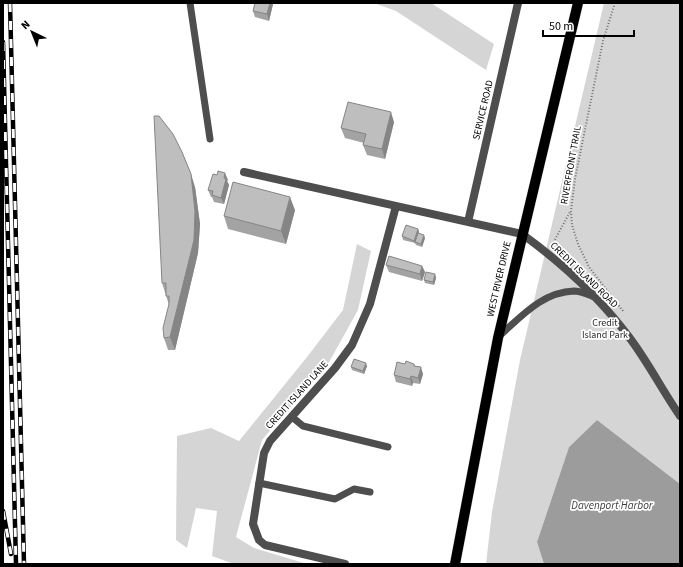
<svg xmlns="http://www.w3.org/2000/svg" width="683" height="567" viewBox="0 0 683 567" font-family="'Source Sans 3',sans-serif">
	<style>
		.green { fill: #d5d5d5 }
		.water { fill: #9c9c9c }
		.lines { fill: none; stroke-linecap: round; stroke-linejoin: round }
		.primary-casing { stroke: #dbdbdb; stroke-width: 11 }
		.path { stroke: #707070; stroke-width: 2; stroke-dasharray: 1 2; stroke-linecap: butt }
		.service { stroke: #4e4e4e; stroke-width: 7 }
		.minor { stroke: #4e4e4e; stroke-width: 8 }
		.primary { stroke: #000; stroke-width: 10 }
		.rail-casing { stroke: #000; stroke-width: 4.5 }
		.rail { stroke: #fff; stroke-width: 3; stroke-dasharray: 9; stroke-linecap: butt }
		.wall { fill: #a3a3a3 }
		.shaded-wall { fill: #858585 }
		.building { fill: #bebebe; stroke: #858585 }
		.labels { text-anchor: middle; dominant-baseline: central; stroke-width: 3.5; stroke-linejoin: round; paint-order: stroke }
		.street-label { font-size: 10px; fill: #000; stroke: #fff }
		.park-label { font-size: 10px; fill: #2c2c2c; stroke: #fff }
		.water-label { font-size: 11px; font-style: italic; fill: #3d3d3d; stroke: #fff }
	</style>
	<rect width="100%" height="100%" fill="#fff"/>
	<path class="green" d="M 374,3 L 431,3 L 494,44 L 486,70 L 396,11 Z
		M 604,3 L 680,3 L 680,484 L 597,420 L 569,447 L 537,542 L 544,564 L 486,564 L 492,512 L 520,360 Z
		M 357,244 L 371,251 L 358,310 L 328,364 L 262,440 L 236,537 L 254,548 L 307,564 L 234,564 L 212,556 L 217,511 L 196,508 L 187,548 L 176,540 L 177,436 L 211,428 L 239,441 L 307,357 L 343,310 Z"/>
	<path class="water" d="M 597,420 L 680,484 L 680,564 L 544,564 L 537,542 L 569,447 Z"/>
	<g class="lines">
		<g class="primary-casing">
			<path id="primary" d="M 455,564 L 498,338 L 578,3"/>
		</g>
		<path class="path" d="M 615,3 L 603,41 L 575,179 L 571,211 L 572,225 L 578,244 L 589,267 L 623,311
			M 552,245 L 570,212"/>
		<path class="service" d="M 190,3 L 210,139
			M 498,337 C 521,317 542,292 574,291 C 581,291 589,295 595,297
			M 292,417 L 303,426 L 388,447
			M 259,483 L 335,499 L 354,489 L 370,492"/>
		<path class="minor" d="M 244,172 L 522,234 C 562,263 599,297 629,337 C 648,362 662,390 680,416
			M 468,222 L 518,3
			M 345,564 L 265,545 L 259,540 L 253,524 L 264,453 L 270,441 L 335,368 L 352,345 L 370,304 L 396,206"/>
		<use href="#primary" class="primary"/>
		<g class="rail-casing">
			<path id="rail" d="M 10,3 L 24,564
				M 3,42 L 16,564
				M 3,511 L 11,554"/>
		</g>
		<use href="#rail" class="rail"/>
	</g>
	<path class="wall" d="M 255,3 L 273,3 L 273,4 L 269,21 L 255,17 L 253,11 Z
		M 394,122 L 385,159 L 367,155 L 363,145 L 364,143 L 345,138 L 341,128 Z
		M 228,180 L 227,181 L 229,185 L 224,204 L 214,202 L 212,197 L 211,197 L 208,190 Z
		M 195,187 L 200,224 L 198,253 L 175,350 L 168,350 L 164,338 L 169,305 L 162,283 Z
		M 295,210 L 286,244 L 228,229 L 224,216 Z
		M 418,229 L 419,232 L 419,233 L 425,238 L 422,247 L 416,245 L 415,243 L 403,240 L 402,236 Z
		M 386,265 L 422,266 L 425,272 L 422,281 L 389,272 Z
		M 435,274 L 436,278 L 434,285 L 425,283 L 424,280 Z
		M 405,364 L 414,364 L 415,366 L 423,374 L 420,384 L 413,383 L 412,386 L 396,382 L 394,375 Z
		M 367,366 L 364,374 L 352,370 L 351,367 Z"/>
	<path class="shaded-wall" d="M 270,3 L 273,3 L 273,4 L 269,21 L 267,14 Z
		M 391,112 L 394,122 L 385,159 L 382,149 Z
		M 225,173 L 228,180 L 227,181 L 229,185 L 224,204 L 221,198 L 224,178 Z
		M 191,174 L 195,187 L 200,224 L 198,253 L 175,350 L 170,337 Z
		M 290,197 L 295,210 L 286,244 L 281,231 Z
		M 418,229 L 419,232 L 416,242 L 415,242 L 415,244 L 414,241 Z
		M 424,235 L 425,238 L 422,247 L 421,244 Z
		M 422,266 L 425,272 L 422,281 L 420,274 Z
		M 435,274 L 436,278 L 434,285 L 433,282 Z
		M 366,363 L 367,366 L 364,374 L 363,371 Z
		M 421,367 L 423,374 L 420,384 L 418,378 Z
		M 411,376 L 413,383 L 412,386 L 410,379 Z"/>
	<path class="building" d="M 255,3 L 270,3 L 267,14 L 253,11 Z
		M 348,102 L 391,112 L 382,149 L 363,145 L 366,134 L 341,128 Z
		M 154,116 L 159,116 L 173,134 L 182,152 L 191,174 L 195,211 L 194,240 L 170,337 L 164,338 L 163,328 L 169,304 L 169,296 L 166,296 L 166,283 L 162,283 Z
		M 218,171 L 225,173 L 224,178 L 226,179 L 221,198 L 212,195 L 213,191 L 208,190 L 213,174 L 217,175 Z
		M 233,182 L 290,197 L 281,231 L 224,216 Z
		M 406,225 L 418,229 L 414,241 L 402,236 Z
		M 418,233 L 424,235 L 421,244 L 415,242 Z
		M 389,256 L 422,266 L 420,274 L 386,265 Z
		M 426,272 L 435,274 L 433,282 L 424,280 Z
		M 354,359 L 366,363 L 363,371 L 351,367 Z
		M 406,361 L 414,364 L 414,366 L 421,367 L 418,378 L 411,376 L 410,379 L 394,375 L 397,362 L 405,364 Z"/>
	<g class="labels">
		<g class="street-label">
			<text transform="translate(483 110) rotate(-77)">SERVICE ROAD</text>
			<text transform="translate(571 165) rotate(-80)">RIVERFRONT TRAIL</text>
			<text transform="translate(584 275) rotate(44)">CREDIT ISLAND ROAD</text>
			<text transform="translate(499 279) rotate(-77)">WEST RIVER DRIVE</text>
			<text transform="translate(297 395) rotate(-48)">CREDIT ISLAND LANE</text>
		</g>
		<g class="park-label">
			<text x="605" y="323">Credit<tspan x="605" dy="12">Island Park</tspan></text>
		</g>
		<g class="water-label">
			<text x="612" y="505">Davenport Harbor</text>
		</g>
	</g>
	<rect width="683" height="567" fill="none" stroke="#000000" stroke-width="8"/>
	<g transform="translate(32 32) rotate(317)" stroke="#ffffff" stroke-width="3" paint-order="stroke">
	<path d="M0-3L7 15L0 10L-7 15Z" fill="#000000"/>
	<text y="-6" font-size="11" font-weight="bold" text-anchor="middle" fill="#000000">N</text>
	</g>
	<path d="M543 30v6h91v-6" fill="none" stroke="#000000" stroke-width="2"/>
	<text x="549" y="30" font-size="12" fill="#000000" stroke="#ffffff" stroke-width="3" paint-order="stroke">50 m</text>
</svg>
